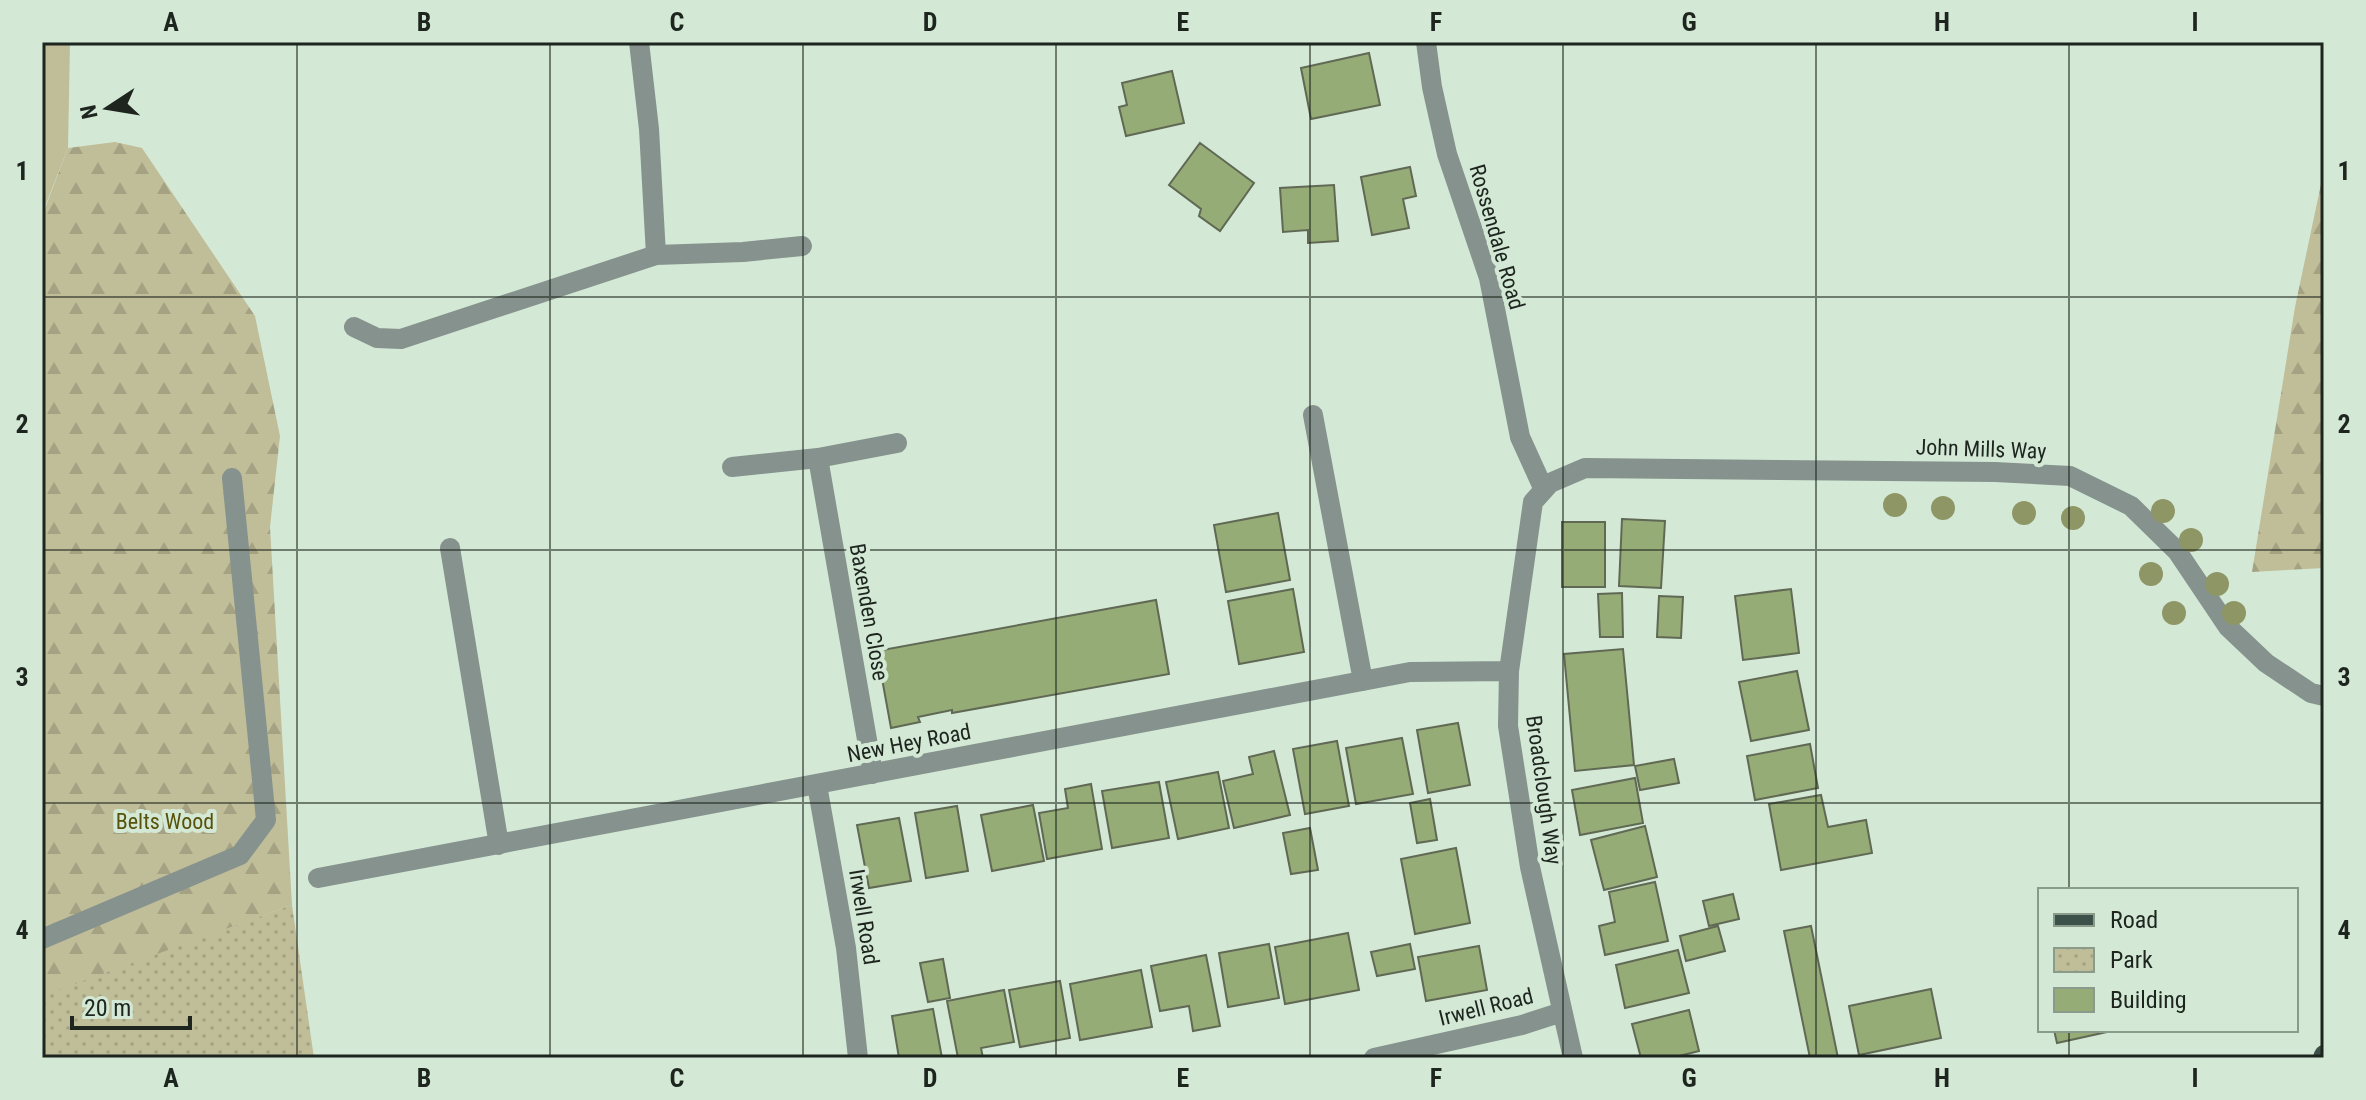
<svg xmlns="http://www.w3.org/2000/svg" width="2366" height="1100" viewBox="0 0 2366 1100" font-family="'Roboto Condensed',sans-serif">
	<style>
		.forest { fill: url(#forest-firs) }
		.park { fill: url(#park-dots) }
		.garden { fill: #c0bd99 }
		.building { fill: #96ac77; stroke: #606954; stroke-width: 2 }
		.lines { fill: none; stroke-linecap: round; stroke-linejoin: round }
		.service { stroke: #86928d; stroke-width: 20 }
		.minor { stroke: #86928d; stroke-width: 20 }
		.primary { stroke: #3c5149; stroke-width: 20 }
		.tree { fill: #8f9666 }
		.grid { fill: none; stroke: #1d251e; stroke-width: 2; stroke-opacity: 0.55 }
		.labels { text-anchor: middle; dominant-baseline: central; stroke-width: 8; stroke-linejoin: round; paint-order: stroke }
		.street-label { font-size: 22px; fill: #1d251e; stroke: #d3e9d6 }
		.park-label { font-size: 22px; fill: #58520a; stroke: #d3e9d6 }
		.neatline { fill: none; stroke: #1d251e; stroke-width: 3 }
		.grid-label { font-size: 26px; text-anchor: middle; font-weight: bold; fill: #1d251e }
	</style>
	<defs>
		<pattern id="forest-firs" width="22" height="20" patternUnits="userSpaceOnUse" patternTransform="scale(2)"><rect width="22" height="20" fill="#c0bd99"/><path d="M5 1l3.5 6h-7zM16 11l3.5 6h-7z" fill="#a5a283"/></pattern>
		<pattern id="park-dots" width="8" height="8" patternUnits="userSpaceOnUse" patternTransform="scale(2)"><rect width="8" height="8" fill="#c0bd99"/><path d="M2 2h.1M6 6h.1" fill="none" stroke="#a5a283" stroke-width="1.8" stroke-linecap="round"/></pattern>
	</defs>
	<rect width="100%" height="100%" fill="#d3e9d6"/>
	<path class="forest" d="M 115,142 L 142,148 L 255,316 L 280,436 L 270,527 L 292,905 L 42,997 L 42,216 L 68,148 Z
		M 2324,170 L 2324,568 L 2252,572 L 2295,307 Z"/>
	<path class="park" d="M 292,905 L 314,1058 L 42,1058 L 42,996 Z"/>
	<path class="garden" d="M 42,42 L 70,42 L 68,148 L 42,214 Z"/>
	<path class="building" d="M 1369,53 L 1380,105 L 1311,119 L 1301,68 Z
		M 1172,71 L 1184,123 L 1126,136 L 1119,107 L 1127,105 L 1122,83 Z
		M 1200,143 L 1254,183 L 1220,231 L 1199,216 L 1201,209 L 1169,185 Z
		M 1410,167 L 1416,196 L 1403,199 L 1409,228 L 1372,235 L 1361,177 Z
		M 1334,185 L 1338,241 L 1308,243 L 1308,230 L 1283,232 L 1280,188 Z
		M 1278,513 L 1290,580 L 1226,592 L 1214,525 Z
		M 1622,519 L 1665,521 L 1661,588 L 1619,586 Z
		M 1562,522 L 1605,522 L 1605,587 L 1562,587 Z
		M 1293,589 L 1304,652 L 1239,664 L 1228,601 Z
		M 1791,589 L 1799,653 L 1743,660 L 1735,596 Z
		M 1622,593 L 1623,637 L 1600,637 L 1598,594 Z
		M 1659,596 L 1683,597 L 1681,638 L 1657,637 Z
		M 1156,600 L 1169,674 L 952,713 L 952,710 L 918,717 L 920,722 L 891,728 L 877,651 Z
		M 1623,649 L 1634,765 L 1575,771 L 1564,654 Z
		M 1797,671 L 1809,730 L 1751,741 L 1739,682 Z
		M 1458,723 L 1470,785 L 1428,793 L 1417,730 Z
		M 1402,738 L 1413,794 L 1356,804 L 1346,748 Z
		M 1337,741 L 1349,806 L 1305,814 L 1293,749 Z
		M 1810,744 L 1818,788 L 1755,800 L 1747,756 Z
		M 1274,751 L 1290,815 L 1234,828 L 1223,781 L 1253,774 L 1249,757 Z
		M 1674,759 L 1679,783 L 1640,790 L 1635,766 Z
		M 1218,772 L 1229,828 L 1178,839 L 1166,782 Z
		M 1635,778 L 1643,823 L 1580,835 L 1572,790 Z
		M 1159,782 L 1169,838 L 1112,848 L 1102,791 Z
		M 1091,784 L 1102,849 L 1047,859 L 1039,813 L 1068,808 L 1065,789 Z
		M 1821,795 L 1828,827 L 1866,820 L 1872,853 L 1781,870 L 1769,804 Z
		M 1430,799 L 1437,840 L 1417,843 L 1410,803 Z
		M 1033,805 L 1044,861 L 992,871 L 981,815 Z
		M 957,806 L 968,871 L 926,878 L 915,813 Z
		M 899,818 L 911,881 L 869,888 L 857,825 Z
		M 1645,826 L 1657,877 L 1604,890 L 1591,840 Z
		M 1310,828 L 1318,870 L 1291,874 L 1283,833 Z
		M 1456,848 L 1470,923 L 1415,934 L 1401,859 Z
		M 1655,882 L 1668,941 L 1605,955 L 1599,926 L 1615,922 L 1609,892 Z
		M 1733,894 L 1739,919 L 1709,926 L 1703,901 Z
		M 1718,926 L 1725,951 L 1686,961 L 1680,936 Z
		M 1811,926 L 1838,1058 L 1810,1058 L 1784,931 Z
		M 1348,933 L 1359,990 L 1285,1004 L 1275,947 Z
		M 1269,944 L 1279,998 L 1228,1007 L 1219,953 Z
		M 1410,944 L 1415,969 L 1377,976 L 1371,952 Z
		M 1479,946 L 1487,990 L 1426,1001 L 1418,957 Z
		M 1678,950 L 1689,993 L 1625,1008 L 1616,965 Z
		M 1206,955 L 1220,1026 L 1193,1031 L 1189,1006 L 1160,1011 L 1151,966 Z
		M 943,959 L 950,998 L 928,1002 L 920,963 Z
		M 1141,970 L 1152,1027 L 1080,1040 L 1070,984 Z
		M 1060,981 L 1070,1038 L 1020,1047 L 1009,990 Z
		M 1931,989 L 1941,1038 L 1859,1055 L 1849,1006 Z
		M 1004,990 L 1014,1042 L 981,1048 L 983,1058 L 958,1058 L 947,1001 Z
		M 933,1009 L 942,1058 L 899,1058 L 892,1016 Z
		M 1689,1010 L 1699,1051 L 1671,1058 L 1641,1058 L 1632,1024 Z
		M 2054,1030 L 2116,1030 L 2057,1043 Z"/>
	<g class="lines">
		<path class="service" d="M 42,939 L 240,855 L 266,820 L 232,478"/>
		<path class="minor" d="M 639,42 L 649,129 L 656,255
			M 1426,42 L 1432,87 L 1447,154 L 1489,278 L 1520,437 L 1544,490
			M 354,327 L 377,338 L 401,339 L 656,255 L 743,252 L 802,246
			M 1313,415 L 1363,681
			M 818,458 L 873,774
			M 732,467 L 818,458 L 897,443
			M 450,548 L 499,845
			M 817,785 L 846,948 L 858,1058
			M 318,878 L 1410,672 L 1509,671
			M 1374,1058 L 1522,1025 L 1562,1012
			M 1573,1058 L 1530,867 L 1508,726 L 1509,671 L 1533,502 L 1550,483 L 1585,468 L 1995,472 L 2070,476 L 2131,506 L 2177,551 L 2228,627 L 2266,663 L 2311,693 L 2324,696"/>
		<path class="primary" d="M 2323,1058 L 2324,1055"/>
	</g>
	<g class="tree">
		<circle cx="1895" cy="505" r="12"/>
		<circle cx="1943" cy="508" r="12"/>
		<circle cx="2163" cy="511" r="12"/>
		<circle cx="2024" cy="513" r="12"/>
		<circle cx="2073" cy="518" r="12"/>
		<circle cx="2191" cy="540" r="12"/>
		<circle cx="2151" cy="574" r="12"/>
		<circle cx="2217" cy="584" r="12"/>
		<circle cx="2174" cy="613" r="12"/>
		<circle cx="2234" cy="613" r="12"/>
	</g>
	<path class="grid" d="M 297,42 L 297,1058M 550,42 L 550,1058M 803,42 L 803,1058M 1056,42 L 1056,1058M 1310,42 L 1310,1058M 1563,42 L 1563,1058M 1816,42 L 1816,1058M 2069,42 L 2069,890M 42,297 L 2324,297M 42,550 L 2324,550M 42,803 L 2324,803M 2069,1030 L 2069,1058"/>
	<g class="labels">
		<g class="street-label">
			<text transform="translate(1497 237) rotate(74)">Rossendale Road</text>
			<text transform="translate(1981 449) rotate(2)">John Mills Way</text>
			<text transform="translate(869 612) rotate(80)">Baxenden Close</text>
			<text transform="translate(909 743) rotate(-11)">New Hey Road</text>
			<text transform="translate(1544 790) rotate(82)">Broadclough Way</text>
			<text transform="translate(864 917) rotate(81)">Irwell Road</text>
			<text transform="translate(1486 1007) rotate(-14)">Irwell Road</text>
		</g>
		<g class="park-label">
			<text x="165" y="821">Belts Wood</text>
		</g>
	</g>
	<rect width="2366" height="1100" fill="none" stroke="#d3e9d6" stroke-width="88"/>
	<rect x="2038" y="888" width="260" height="144" fill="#d3e9d6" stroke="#8a9b8c" stroke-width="2"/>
	<rect x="2054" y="914" width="40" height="12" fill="#3c5149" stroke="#8a9b8c" stroke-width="2"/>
	<text x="2110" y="928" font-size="24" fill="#1d251e">Road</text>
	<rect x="2054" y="948" width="40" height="24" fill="url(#park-dots)" stroke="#8a9b8c" stroke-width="2"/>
	<text x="2110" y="968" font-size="24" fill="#1d251e">Park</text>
	<rect x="2054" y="988" width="40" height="24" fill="#96ac77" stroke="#8a9b8c" stroke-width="2"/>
	<text x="2110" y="1008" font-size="24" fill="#1d251e">Building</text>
	<g transform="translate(108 108) rotate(258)" stroke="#d3e9d6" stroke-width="6" paint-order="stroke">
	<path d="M0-6L14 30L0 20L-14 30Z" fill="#1d251e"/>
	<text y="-12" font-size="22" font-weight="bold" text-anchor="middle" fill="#1d251e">N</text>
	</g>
	<path d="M72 1016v12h118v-12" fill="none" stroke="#1d251e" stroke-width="4"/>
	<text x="84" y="1016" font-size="24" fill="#1d251e" stroke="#d3e9d6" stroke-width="6" paint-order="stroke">20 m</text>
	<rect x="44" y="44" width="2278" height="1012" class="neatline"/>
	<g class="grid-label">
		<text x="171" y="31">A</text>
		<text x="424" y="31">B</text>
		<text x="677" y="31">C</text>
		<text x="930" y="31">D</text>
		<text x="1183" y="31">E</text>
		<text x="1436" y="31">F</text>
		<text x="1689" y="31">G</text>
		<text x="1942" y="31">H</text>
		<text x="2195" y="31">I</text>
		<text x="22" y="180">1</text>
		<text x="2344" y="180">1</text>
		<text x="22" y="433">2</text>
		<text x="2344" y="433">2</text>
		<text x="22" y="686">3</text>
		<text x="2344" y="686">3</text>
		<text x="22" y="939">4</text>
		<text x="2344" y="939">4</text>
		<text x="171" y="1087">A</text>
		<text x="424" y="1087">B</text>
		<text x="677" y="1087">C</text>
		<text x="930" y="1087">D</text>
		<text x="1183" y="1087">E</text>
		<text x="1436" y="1087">F</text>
		<text x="1689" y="1087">G</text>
		<text x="1942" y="1087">H</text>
		<text x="2195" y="1087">I</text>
	</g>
</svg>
